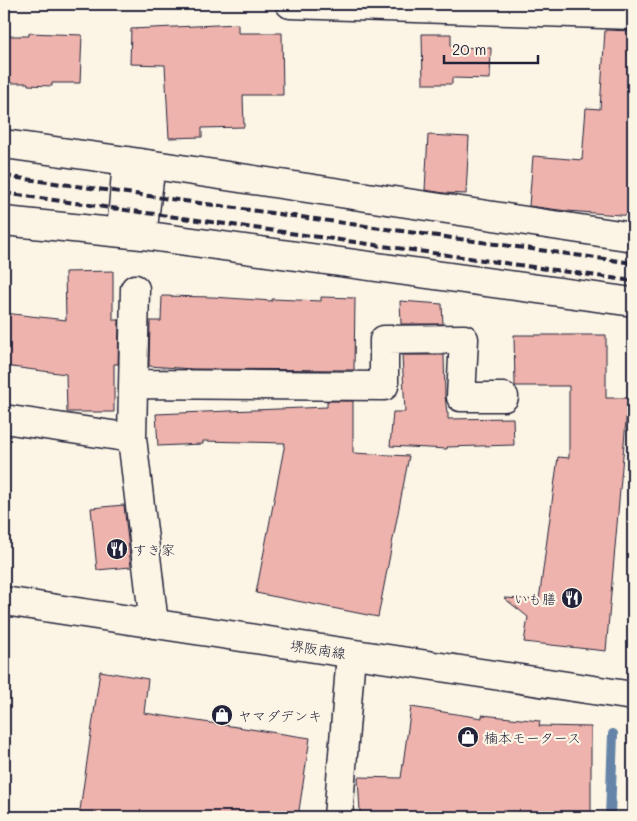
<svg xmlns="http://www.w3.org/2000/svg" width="637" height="821" viewBox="0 0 637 821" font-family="Mali,'Klee One',sans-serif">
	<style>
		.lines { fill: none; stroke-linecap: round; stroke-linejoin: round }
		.stream { stroke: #6584a8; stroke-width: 10 }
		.building { fill: #eeb3ac; stroke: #22223b }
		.street-casing { stroke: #22223b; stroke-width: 31 }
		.secondary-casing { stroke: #22223b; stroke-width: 31 }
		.street { stroke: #fcf5e5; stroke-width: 28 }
		.secondary { stroke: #fcf5e5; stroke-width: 28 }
		.rail { stroke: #22223b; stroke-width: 4; stroke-dasharray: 8 4; stroke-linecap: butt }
		.labels { text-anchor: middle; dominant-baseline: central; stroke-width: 4.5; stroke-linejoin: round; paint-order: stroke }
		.poi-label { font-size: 14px; fill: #22223b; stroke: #fcf5e5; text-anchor: start }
		.street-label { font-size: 14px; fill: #22223b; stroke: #fcf5e5 }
	</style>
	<rect width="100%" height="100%" fill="#fcf5e5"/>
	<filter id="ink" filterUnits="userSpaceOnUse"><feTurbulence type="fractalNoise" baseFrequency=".02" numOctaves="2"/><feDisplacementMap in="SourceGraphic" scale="10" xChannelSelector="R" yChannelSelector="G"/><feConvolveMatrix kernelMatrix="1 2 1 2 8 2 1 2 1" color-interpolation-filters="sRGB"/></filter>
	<g filter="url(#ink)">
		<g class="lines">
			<path class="stream" d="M 610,817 L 613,734"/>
		</g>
		<path class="building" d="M 238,24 L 238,33 L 282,33 L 283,95 L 243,95 L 244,127 L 202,128 L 202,137 L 169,138 L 165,65 L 130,64 L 131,29 Z
			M 605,30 L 633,31 L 633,216 L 567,211 L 529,206 L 533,156 L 582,160 L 586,108 L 600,109 Z
			M 29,33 L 82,35 L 80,83 L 52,83 L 52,86 L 28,85 L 28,83 L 4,83 L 4,36 L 29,36 Z
			M 422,34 L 451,34 L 451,47 L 491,48 L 490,79 L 452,78 L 452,84 L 423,84 Z
			M 428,135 L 469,137 L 466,194 L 444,193 L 425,190 Z
			M 113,271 L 113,320 L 119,320 L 118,364 L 114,364 L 114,412 L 67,412 L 66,374 L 4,366 L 4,313 L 66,320 L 65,272 Z
			M 162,296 L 213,297 L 272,301 L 272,299 L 321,301 L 321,297 L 355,298 L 354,370 L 193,369 L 149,366 L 150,321 L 161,321 Z
			M 400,301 L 442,304 L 443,324 L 401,324 Z
			M 514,335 L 606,335 L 606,398 L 628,398 L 606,651 L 524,642 L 528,617 L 504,598 L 539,600 L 558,457 L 569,458 L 569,386 L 515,386 Z
			M 402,355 L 444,355 L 445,396 L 447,413 L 448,413 L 448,419 L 513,418 L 514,445 L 447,447 L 447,449 L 390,446 L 393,412 L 405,412 Z
			M 327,401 L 353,401 L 353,453 L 409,456 L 378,617 L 256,593 L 285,443 L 203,441 L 203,444 L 158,446 L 156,414 L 327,407 Z
			M 124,505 L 131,567 L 97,570 L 91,508 Z
			M 100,671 L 148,679 L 144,713 L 310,738 L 298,817 L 79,817 Z
			M 411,707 L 482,718 L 482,715 L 540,721 L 539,726 L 591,727 L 591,817 L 373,817 L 360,812 L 358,777 L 401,778 Z"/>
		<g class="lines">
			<g class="street-casing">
				<path id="street" d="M 290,4 L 633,15
					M 4,144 L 127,161 L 633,237
					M 4,221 L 142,235 L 633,302
					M 121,232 L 127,161
					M 142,235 L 151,165
					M 135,289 L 132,438 L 154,624
					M 133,384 L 384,386 L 384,340 L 464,339 L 461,397 L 504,397
					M 4,419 L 132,438
					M 338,817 L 351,654"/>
			</g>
			<g class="secondary-casing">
				<path id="secondary" d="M 4,601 L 633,696"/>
			</g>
			<use href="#street" class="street"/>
			<use href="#secondary" class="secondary"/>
			<path class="rail" d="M 4,176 L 633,263
				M 4,193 L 633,281"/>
		</g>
	</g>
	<defs>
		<g id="restaurant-disc" transform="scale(1.125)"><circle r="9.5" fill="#22223b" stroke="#fcf5e5"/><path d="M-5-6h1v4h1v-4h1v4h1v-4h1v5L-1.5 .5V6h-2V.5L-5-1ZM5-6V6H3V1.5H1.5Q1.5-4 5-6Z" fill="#fff"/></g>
		<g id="shop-disc" transform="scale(1.125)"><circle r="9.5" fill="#22223b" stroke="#fcf5e5"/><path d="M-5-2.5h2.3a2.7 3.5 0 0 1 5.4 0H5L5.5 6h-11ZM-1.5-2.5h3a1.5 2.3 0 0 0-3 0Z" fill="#fff"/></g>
	</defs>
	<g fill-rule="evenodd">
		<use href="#restaurant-disc" x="117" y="549"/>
		<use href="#restaurant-disc" x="572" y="598"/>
		<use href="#shop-disc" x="222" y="715"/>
		<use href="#shop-disc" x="468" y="737"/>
	</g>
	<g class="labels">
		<g class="poi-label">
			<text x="133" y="549">すき家</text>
			<text x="556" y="598" text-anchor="end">いも膳</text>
			<text x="238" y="715">ヤマダデンキ</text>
			<text x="484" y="737">楠本モータース</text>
		</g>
		<g class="street-label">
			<text transform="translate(318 649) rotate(9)">堺阪南線</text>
		</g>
	</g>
	<rect width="637" height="821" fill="none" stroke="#fcf5e5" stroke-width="20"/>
	<rect x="10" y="10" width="617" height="801" fill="none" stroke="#22223b" stroke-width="2" filter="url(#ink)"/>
	<path d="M444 55v8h94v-8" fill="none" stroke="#22223b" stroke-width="2.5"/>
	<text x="452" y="55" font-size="15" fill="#22223b" stroke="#fcf5e5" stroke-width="4" paint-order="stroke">20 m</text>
</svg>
